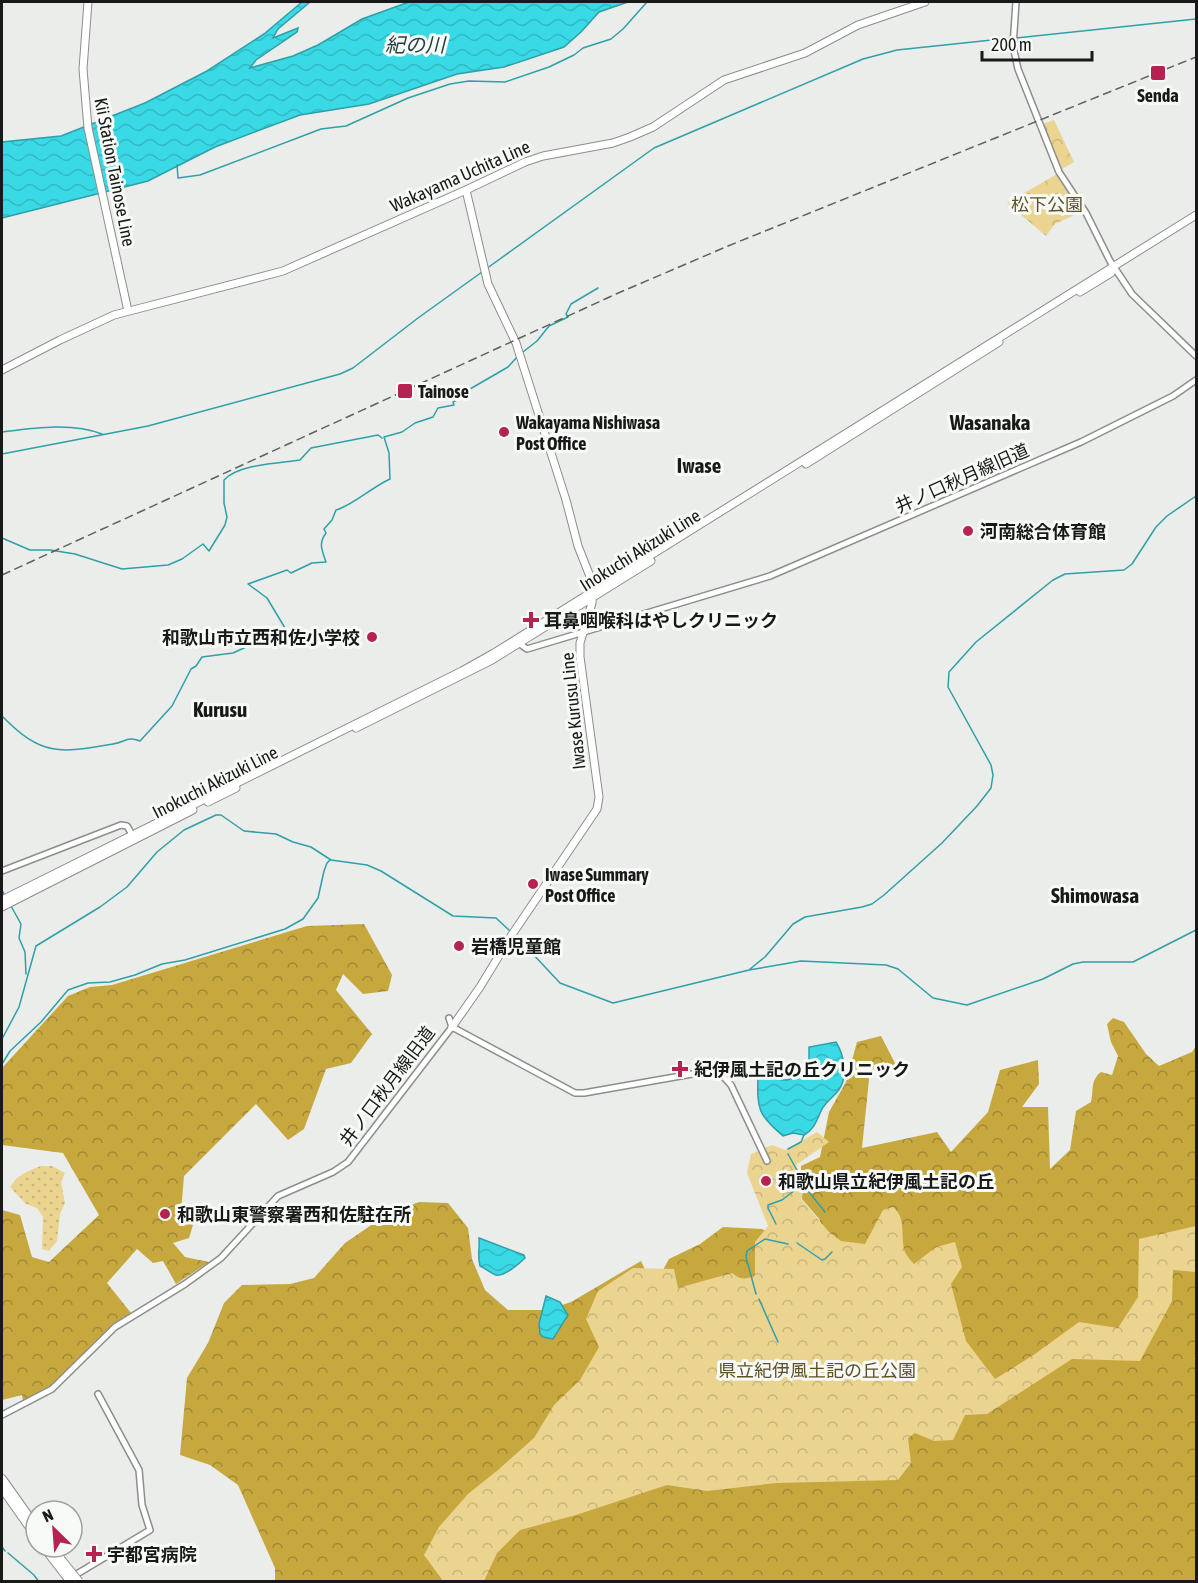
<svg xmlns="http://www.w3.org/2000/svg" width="1198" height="1583" viewBox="0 0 1198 1583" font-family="'Asap Condensed','Noto Sans JP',sans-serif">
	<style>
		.grass { fill: url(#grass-dots) }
		.forest { fill: url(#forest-crowns) }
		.park { fill: url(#park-crowns) }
		.water { fill: url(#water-waves); stroke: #2f9fa8; stroke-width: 1.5 }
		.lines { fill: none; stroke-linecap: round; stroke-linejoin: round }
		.stream { stroke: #2f9fa8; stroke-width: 1.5 }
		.minor-casing { stroke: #8b8e8b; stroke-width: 8 }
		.major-casing { stroke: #8b8e8b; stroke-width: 9 }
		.highway-casing { stroke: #8b8e8b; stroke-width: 10 }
		.minor { stroke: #fff; stroke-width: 5 }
		.major { stroke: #fff; stroke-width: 7 }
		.highway { stroke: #fff; stroke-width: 8 }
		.rail { stroke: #5f615f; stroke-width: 1.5; stroke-dasharray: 9 4.5; stroke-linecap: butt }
		.highway-bridge-casing { stroke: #8b8e8b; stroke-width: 10; stroke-linecap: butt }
		.highway-bridge { stroke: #fff; stroke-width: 8 }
		.poi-dot { fill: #b52450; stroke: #f7faf7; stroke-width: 2 }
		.labels { text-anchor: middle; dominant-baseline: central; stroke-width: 6; stroke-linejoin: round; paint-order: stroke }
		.poi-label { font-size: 18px; font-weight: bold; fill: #181918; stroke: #f7faf7; text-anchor: start }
		.street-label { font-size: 18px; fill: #181918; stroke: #f7faf7 }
		.park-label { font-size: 18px; fill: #5f5127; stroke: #f7faf7 }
		.water-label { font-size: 20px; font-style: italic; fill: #264042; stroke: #f7faf7 }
		.quarter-label { font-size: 21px; font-weight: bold; fill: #181918; stroke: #f7faf7 }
	</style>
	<defs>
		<pattern id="grass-dots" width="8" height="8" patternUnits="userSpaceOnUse" patternTransform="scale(1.5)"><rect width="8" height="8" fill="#ead490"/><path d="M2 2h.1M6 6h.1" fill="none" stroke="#c8b57b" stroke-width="1.8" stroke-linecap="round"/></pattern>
		<pattern id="forest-crowns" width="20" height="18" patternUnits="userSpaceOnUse" patternTransform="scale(1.5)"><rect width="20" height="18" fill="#c7a83f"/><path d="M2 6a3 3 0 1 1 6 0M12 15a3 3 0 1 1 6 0" fill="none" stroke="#a18834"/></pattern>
		<pattern id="park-crowns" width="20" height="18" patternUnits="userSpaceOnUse" patternTransform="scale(1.5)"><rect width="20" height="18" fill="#ead490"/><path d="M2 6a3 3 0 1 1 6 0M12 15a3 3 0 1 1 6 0" fill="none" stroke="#c8b57b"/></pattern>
		<pattern id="water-waves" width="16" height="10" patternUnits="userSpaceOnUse" patternTransform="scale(1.5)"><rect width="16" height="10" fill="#39d9e5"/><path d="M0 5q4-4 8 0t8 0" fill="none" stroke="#32bac4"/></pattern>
	</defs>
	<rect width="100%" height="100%" fill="#eaedea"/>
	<path class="grass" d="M 41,1166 L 52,1166 L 65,1173 L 61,1182 L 65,1203 L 60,1214 L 57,1241 L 49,1251 L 42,1249 L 43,1217 L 37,1208 L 26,1204 L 10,1187 C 18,1174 28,1171 41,1166 Z"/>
	<path class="forest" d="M 364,924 L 392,975 L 388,991 L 363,994 L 343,974 L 336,990 L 372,1034 L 351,1063 L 326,1069 L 304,1129 L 288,1140 L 256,1104 L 184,1176 L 181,1211 L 193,1225 L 189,1238 L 173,1243 L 185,1257 L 209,1262 L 176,1284 L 163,1261 L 153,1263 L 137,1249 L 107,1283 L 131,1313 L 114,1324 L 55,1383 L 23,1401 L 22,1395 L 2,1400 L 2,1210 L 20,1215 L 32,1257 L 49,1262 L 99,1215 L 63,1153 L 2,1145 L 2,1068 L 68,996 L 90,987 L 112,985 L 307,926 Z
		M 1113,1018 L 1124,1022 L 1146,1054 L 1159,1066 L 1192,1052 L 1196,1046 L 1196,1358 L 1194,1358 L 1196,1360 L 1196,1581 L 275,1581 L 275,1568 L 238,1485 L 210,1465 L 180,1455 L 187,1378 L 208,1343 L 224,1303 L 242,1285 L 290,1284 L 314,1278 L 345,1243 L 389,1213 L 419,1202 L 448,1203 L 468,1228 L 472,1259 L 485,1290 L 508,1310 L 547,1310 L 571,1302 L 641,1261 L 649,1278 L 659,1277 L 669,1259 L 700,1244 L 723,1227 L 762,1229 L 811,1254 L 818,1248 L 820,1220 L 802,1199 L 801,1166 L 820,1157 L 829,1112 L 846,1082 L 857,1042 L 881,1036 L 896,1065 L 870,1070 L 862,1148 L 937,1132 L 951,1152 L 988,1112 L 1000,1070 L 1038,1060 L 1039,1084 L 1022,1107 L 1048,1107 L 1050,1169 L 1070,1150 L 1076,1111 L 1091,1102 C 1094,1089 1090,1081 1101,1072 L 1112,1075 L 1118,1056 L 1111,1042 L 1107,1024 Z"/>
	<path class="park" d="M 1054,120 L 1074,162 L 1062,169 L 1043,124 Z
		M 1057,174 L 1081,212 L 1055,224 L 1046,236 L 1007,203 Z
		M 817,1132 L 829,1142 L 796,1165 L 805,1187 L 801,1199 L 829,1232 L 841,1241 L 865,1244 L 883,1210 L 893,1207 C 907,1218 900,1237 905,1252 C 907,1256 911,1261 914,1264 L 936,1247 L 955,1242 L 962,1267 L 951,1284 L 966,1341 L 995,1379 L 1035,1354 L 1079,1322 L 1118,1328 L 1138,1297 L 1139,1239 L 1196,1226 L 1196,1272 L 1173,1270 L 1172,1301 L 1140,1361 L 1072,1359 L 987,1414 L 965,1415 L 953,1440 L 934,1441 L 915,1433 L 908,1438 L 911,1463 L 898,1480 L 776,1483 L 707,1491 L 667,1485 L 576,1515 L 520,1530 L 497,1553 L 484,1581 L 443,1581 L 424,1555 L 439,1527 L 468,1494 L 498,1470 L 534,1438 L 554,1405 L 580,1380 L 599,1347 L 586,1319 L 598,1291 L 633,1268 L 674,1269 L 678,1288 L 732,1273 C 741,1280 746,1280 755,1275 L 755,1242 L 768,1226 L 747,1173 L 751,1154 L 772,1145 L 785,1150 Z"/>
	<path class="water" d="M 302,2 L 310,2 L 278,29 L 273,38 L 298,28 L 297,32 L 256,60 L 250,68 L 293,56 L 318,45 L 362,19 L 409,2 L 628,2 L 599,12 L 581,32 L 564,47 L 504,67 L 457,74 L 369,104 L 300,115 L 215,147 L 148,181 L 2,218 L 2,142 L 61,136 L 145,103 L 207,71 L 264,34 Z
		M 836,1042 C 844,1055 849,1077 838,1091 C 833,1097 826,1102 822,1109 C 817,1119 815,1129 804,1135 L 793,1133 L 783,1136 C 758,1115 757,1109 758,1077 L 763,1074 C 786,1082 785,1083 807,1071 L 809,1062 L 809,1047 Z
		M 479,1238 L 524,1255 L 525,1258 C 520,1263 504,1277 496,1275 C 494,1275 483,1267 480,1266 C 477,1253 480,1250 479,1238 Z
		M 546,1296 L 560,1302 L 568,1315 L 553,1339 L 543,1337 L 540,1334 L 539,1324 Z"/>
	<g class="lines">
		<path class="stream" d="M 1015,38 L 1196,19
			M 177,165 L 178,178 L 200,175 L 321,129 L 346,126 L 408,98 L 450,84 L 469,81 L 505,82 L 549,67 L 574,55 L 583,48 L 611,39 L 623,29 L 647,2
			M 486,269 L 654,148 L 863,59 L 897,50 L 1011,38
			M 523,352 L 537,341 L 549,326 L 568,317 L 566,314 L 571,304 L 598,288
			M 2,432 C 33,428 72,422 102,434
			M 2,454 L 148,426 L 340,374 L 353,368 L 418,318 L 482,272
			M 2,538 L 30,550 L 50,550 L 75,554 L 122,569 L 168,565 L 182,559 L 203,544 L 209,551 L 225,525 L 227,517 L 224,503 L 224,480 C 239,464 280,463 300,460 L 311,448 L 378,435 L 382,438
			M 2,716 C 42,757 60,753 113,744 C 126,742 127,736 140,741 L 172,706 L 191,669 L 196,666 L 202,657 L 233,653 L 255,643 L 269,634 L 285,628 L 267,598 L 248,584 L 287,570 L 291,573 L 312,563 L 326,562 C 322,550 318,544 326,533 L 324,529 L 332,520 L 336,510 C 352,506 372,487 390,479 L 389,453 L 384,437 L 402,432 L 415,423 L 433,417 L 438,408 L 454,405 L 453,402 L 467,395 L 470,389 L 508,367 L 517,357
			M 2,890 L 4,894
			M 11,906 L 21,924 L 19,938 L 25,952 L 26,974
			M 516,936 L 560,983 L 613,1003 L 749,970 L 801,961 L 886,965 L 898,969 L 933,998 L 967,1005 L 1043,979 L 1073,964 L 1083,962 L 1133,962 L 1196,930
			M 750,969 L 765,957 L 793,924 L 805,917 L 862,907 L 872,904 L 884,895 L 942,843 L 977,806 L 991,788 L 993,775 L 991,765 L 948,687 L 949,672 L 976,642 L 1053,580 L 1065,574 L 1124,570 L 1132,564 L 1156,527 L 1167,516 L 1196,496
			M 2,1039 L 19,1007 L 36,946 L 100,907 L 127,887 L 157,852 L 184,830 L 216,815 L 221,815 L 244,831 L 276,834 L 293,842 L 311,847 L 331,860 L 367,865 L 381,871 L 453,916 L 496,918 L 510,931
			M 2,1064 L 10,1051 L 41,1022 L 68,990 L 88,983 L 110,982 L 135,975 L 162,964 L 185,960 L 285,929 L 303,919 L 318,898 L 324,871 L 327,863 L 330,860
			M 788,1149 L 801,1142 L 804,1135
			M 788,1154 L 809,1192 L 825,1212
			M 776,1224 L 768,1208 L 768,1205 L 782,1200 L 795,1190
			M 797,1243 L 822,1260 L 825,1259 L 832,1252
			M 756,1294 L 746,1257 L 747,1251 L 765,1239 L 788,1244
			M 759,1299 L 778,1342
			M 2,1547 L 5,1551
			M 8,1553 L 34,1575 L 39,1582"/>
		<g class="minor-casing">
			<path id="minor" d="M 1016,2 L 1013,46 L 1018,69 L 1059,172 L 1086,213 L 1110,261 L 1132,294 L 1196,356
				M 520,644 L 527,649 L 770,576 L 1081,442 L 1173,396 L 1196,380
				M 2,871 L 121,825 L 127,826 L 134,838
				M 449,1018 L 452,1027 L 575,1093 L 584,1093 L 709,1071 L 722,1075 L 731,1085 L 767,1161
				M 2,1415 L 52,1389 L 115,1327 L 185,1284 L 221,1258 L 278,1196 L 333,1172 L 348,1162 L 452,1027
				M 72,1577 L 150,1530 L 142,1505 L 139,1470 L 98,1394"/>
		</g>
		<g class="major-casing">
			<path id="major" d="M 88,2 L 83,69 L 88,128 L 128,311
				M 1080,292 L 1111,273 L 1114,268
				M 2,370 L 60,340 L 114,315 L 283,271 L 466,190 L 525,162 L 543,156 L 613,143 L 630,137 L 653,127 L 724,80 L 805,53 L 858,25 L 925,2
				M 806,464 L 999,342
				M 356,728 L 492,660 L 651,561
				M 208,802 L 236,788
				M 2,900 L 462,671 L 494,653 L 1196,215
				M 2,907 L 193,810
				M 452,1027 L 480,987 L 511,936 L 597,809 L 599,797 L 580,657 L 580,643 L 592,603 L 593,584 L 578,546 L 566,500 L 516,343 L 488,284 L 466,190"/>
		</g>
		<g class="highway-casing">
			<path id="highway" d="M 2,1479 L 36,1527
				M 2,1488 L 36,1536"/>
		</g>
		<use href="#minor" class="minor"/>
		<use href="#major" class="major"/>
		<use href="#highway" class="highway"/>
		<path class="rail" d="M 2,575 L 616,294 L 728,246 L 1196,57"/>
		<g class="highway-bridge-casing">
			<path id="highway-bridge" d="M 44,1547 L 71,1582
				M 51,1547 L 79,1582"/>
		</g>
		<use href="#highway-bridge" class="highway-bridge"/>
	</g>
	<g class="poi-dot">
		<rect x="1150" y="65" width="16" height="16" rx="3"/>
		<rect x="397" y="383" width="16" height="16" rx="3"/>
		<circle cx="504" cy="432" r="6"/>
		<circle cx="968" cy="531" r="6"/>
		<path d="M528 611h6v6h6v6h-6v6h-6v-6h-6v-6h6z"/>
		<circle cx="372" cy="637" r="6"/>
		<circle cx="533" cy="884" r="6"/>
		<circle cx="459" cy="946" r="6"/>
		<path d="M677 1060h6v6h6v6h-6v6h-6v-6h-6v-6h6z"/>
		<circle cx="766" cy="1181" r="6"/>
		<circle cx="165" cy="1214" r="6"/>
		<path d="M91 1545h6v6h6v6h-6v6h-6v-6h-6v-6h6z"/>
	</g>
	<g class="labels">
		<g class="poi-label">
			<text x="1158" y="95" text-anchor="middle">Senda</text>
			<text x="418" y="391">Tainose</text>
			<text x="516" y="422">Wakayama Nishiwasa<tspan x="516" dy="21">Post Office</tspan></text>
			<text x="980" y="531">河南総合体育館</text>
			<text x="544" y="620">耳鼻咽喉科はやしクリニック</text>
			<text x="360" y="637" text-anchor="end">和歌山市立西和佐小学校</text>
			<text x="545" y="874">Iwase Summary<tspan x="545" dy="21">Post Office</tspan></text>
			<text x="471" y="946">岩橋児童館</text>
			<text x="694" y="1069">紀伊風土記の丘クリニック</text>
			<text x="778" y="1181">和歌山県立紀伊風土記の丘</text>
			<text x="177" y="1214">和歌山東警察署西和佐駐在所</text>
			<text x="107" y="1554">宇都宮病院</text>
		</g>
		<g class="street-label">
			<text transform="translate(115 172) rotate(79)">Kii Station Tainose Line</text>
			<text transform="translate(460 176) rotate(-24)">Wakayama Uchita Line</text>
			<text transform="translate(962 478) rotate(-24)">井ノ口秋月線旧道</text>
			<text transform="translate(640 550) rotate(-32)">Inokuchi Akizuki Line</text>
			<text transform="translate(573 711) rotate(-96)">Iwase Kurusu Line</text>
			<text transform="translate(215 782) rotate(-27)">Inokuchi Akizuki Line</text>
			<text transform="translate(387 1086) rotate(-53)">井ノ口秋月線旧道</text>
		</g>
		<g class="park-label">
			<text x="1047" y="204">松下公園</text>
			<text x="817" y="1370">県立紀伊風土記の丘公園</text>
		</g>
		<g class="water-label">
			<text x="415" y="44">紀の川</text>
		</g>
		<g class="quarter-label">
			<text x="990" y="422">Wasanaka</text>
			<text x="699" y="465">Iwase</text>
			<text x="220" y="709">Kurusu</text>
			<text x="1095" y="895">Shimowasa</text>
		</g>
	</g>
	<rect width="1198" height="1583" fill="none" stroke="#181918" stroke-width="6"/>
	<g transform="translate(54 1529) rotate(335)"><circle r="28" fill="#f7faf7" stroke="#9ea09e" stroke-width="1.5"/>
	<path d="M0-4.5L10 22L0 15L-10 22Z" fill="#b52450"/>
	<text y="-9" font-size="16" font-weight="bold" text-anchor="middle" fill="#181918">N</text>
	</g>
	<path d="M982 51v9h110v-9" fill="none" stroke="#181918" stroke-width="3"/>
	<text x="991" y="51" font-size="18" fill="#181918" stroke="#f7faf7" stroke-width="4.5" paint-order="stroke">200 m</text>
</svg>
